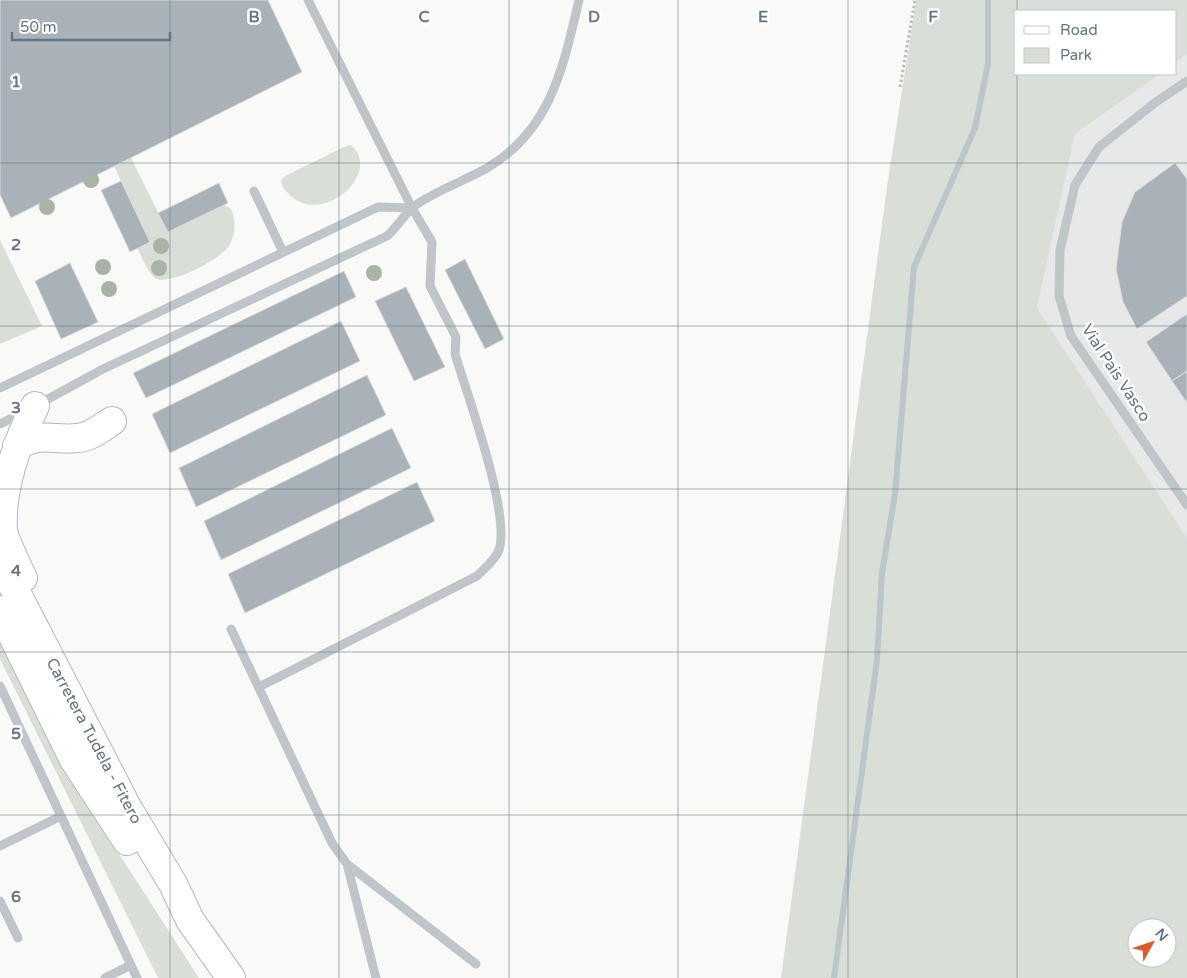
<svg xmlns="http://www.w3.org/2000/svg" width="1187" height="978" viewBox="0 0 1187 978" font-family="'Varela Round',sans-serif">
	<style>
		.built { fill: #e7e8e8 }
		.green { fill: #d9ded6; fill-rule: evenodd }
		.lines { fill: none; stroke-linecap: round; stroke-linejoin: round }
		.stream { stroke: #bac6ca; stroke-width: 6 }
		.building { fill: #a9b2b8; stroke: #dbdbd9 }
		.primary-casing { stroke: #b4b9bd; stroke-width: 30 }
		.path { stroke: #bbbec1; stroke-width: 3; stroke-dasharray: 2.5 2.5; stroke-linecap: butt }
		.lane { stroke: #c0c5c9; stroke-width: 9 }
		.primary { stroke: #fff; stroke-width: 28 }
		.tree { fill: #a9b3a6 }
		.grid { fill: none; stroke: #657581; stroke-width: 1; stroke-opacity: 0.55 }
		.labels { text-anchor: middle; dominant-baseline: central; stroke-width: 5; stroke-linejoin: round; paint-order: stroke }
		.street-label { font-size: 16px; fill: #657581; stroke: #fff }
		.grid-label { font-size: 16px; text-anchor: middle; font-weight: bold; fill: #657581; stroke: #fff; stroke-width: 5; stroke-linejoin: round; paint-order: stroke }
	</style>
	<rect width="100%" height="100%" fill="#f9f9f7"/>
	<path class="built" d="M 1187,54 L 1187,538 L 1037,308 L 1075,134 L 1160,74 L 1176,74 L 1176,62 Z"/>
	<path class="green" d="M 916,0 L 1187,0 L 1187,54 L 1176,62 L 1176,11 L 1016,11 L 1016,74 L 1160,74 L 1075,134 L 1037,308 L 1187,538 L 1187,978 L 781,978 L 887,187 ZM 1137,928 L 1167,928 L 1167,958 L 1137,958 Z
		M 351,145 C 384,174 320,229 288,193 C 284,189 281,186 281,180 L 285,176 L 346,146 Z
		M 131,158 L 168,232 L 224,205 L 231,209 C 236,221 236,235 229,246 C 221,259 168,287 155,278 C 147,271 142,257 137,248 L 150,242 L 114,166 Z
		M 0,240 L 42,326 L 0,344 Z
		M 0,632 L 76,780 L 112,843 L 199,978 L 158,978 L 0,659 Z"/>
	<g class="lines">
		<path class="stream" d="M 834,978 L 877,660 L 882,573 L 895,494 L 914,267 L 975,128 L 988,64 L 988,0"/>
	</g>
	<path class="building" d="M 0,0 L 268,0 L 302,72 L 11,218 L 0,195 Z
		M 1175,163 L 1187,179 L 1187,296 L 1137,329 L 1123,302 L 1116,269 L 1122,222 L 1135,192 Z
		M 121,181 L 150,242 L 130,252 L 101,190 Z
		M 219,183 L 228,203 L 168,232 L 158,213 Z
		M 465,259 L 504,339 L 485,349 L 445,270 Z
		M 70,263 L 98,322 L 61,339 L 35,281 Z
		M 344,271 L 356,297 L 146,398 L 133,373 Z
		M 406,287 L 445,367 L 414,381 L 375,301 Z
		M 1187,314 L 1187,371 L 1172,381 L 1146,342 Z
		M 341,321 L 360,361 L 170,453 L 152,414 Z
		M 1187,371 L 1187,403 L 1172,381 Z
		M 367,375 L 386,415 L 196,507 L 179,468 Z
		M 392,428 L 411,468 L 221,560 L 204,521 Z
		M 417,482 L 435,521 L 245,613 L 228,574 Z"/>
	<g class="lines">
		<g class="primary-casing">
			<path id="primary" d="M 17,446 C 43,431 52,441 78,438 C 91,437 101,428 112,421
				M 0,561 L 127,807 L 173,884 L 190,920 L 231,978
				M 23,578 C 16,563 8,548 3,532 C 0,491 17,442 35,406
				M 0,610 L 73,758 L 127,841"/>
		</g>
		<path class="path" d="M 900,87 L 915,0"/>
		<path class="lane" d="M 1187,81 L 1156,102 L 1099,147 L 1075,185 L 1060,250 L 1059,296 L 1071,336 L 1187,505
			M 254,191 L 283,252
			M 0,388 L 378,207 L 412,208
			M 37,405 L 103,369 L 387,236 C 396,228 405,214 413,207 C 433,192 464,181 487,168 C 551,130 563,68 579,0
			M 0,424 L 26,411
			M 231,629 L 332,843 L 347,864 L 476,964
			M 0,686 L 137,978
			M 259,687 L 477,576 C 485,568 495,560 499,550 C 511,514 467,394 455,354 L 456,337 L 430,286 L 432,242 L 412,208 L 308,0
			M 0,846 L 61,816
			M 347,864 L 376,978
			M 0,901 L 18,938
			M 105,978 L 131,965"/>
		<use href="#primary" class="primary"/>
	</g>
	<g class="tree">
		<circle cx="91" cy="180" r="8"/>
		<circle cx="47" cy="207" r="8"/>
		<circle cx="161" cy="246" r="8"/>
		<circle cx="103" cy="267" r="8"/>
		<circle cx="159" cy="268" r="8"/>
		<circle cx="374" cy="273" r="8"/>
		<circle cx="109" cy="289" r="8"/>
	</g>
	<path class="grid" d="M 170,0 L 170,978M 339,0 L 339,978M 509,0 L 509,978M 678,0 L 678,978M 848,0 L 848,978M 1017,0 L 1017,11M 1017,74 L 1017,978M 0,163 L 1187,163M 0,326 L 1187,326M 0,489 L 1187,489M 0,652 L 1187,652M 0,815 L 1187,815"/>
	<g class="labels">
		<g class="street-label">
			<text transform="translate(1116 373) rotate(57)">Vial Pais Vasco</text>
			<text transform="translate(94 741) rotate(62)">Carretera Tudela - Fitero</text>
		</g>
	</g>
	<g class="grid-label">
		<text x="254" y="22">B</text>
		<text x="424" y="22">C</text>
		<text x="594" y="22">D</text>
		<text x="763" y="22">E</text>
		<text x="933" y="22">F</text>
		<text x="16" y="87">1</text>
		<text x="16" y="250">2</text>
		<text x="16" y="413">3</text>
		<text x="16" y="576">4</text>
		<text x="16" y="739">5</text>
		<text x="16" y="902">6</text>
	</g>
	<rect x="1014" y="10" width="162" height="65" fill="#ffffff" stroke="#c1c8cd"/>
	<rect x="1024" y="26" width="25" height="8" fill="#ffffff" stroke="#c1c8cd"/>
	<text x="1060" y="35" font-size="15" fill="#657581">Road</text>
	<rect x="1024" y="48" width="25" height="15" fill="#d9ded6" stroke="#c1c8cd"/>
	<text x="1060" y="60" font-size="15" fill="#657581">Park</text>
	<g transform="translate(1152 943) rotate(50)"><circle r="24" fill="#ffffff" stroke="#c1c8cd"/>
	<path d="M0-4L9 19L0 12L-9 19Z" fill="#e05830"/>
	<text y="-8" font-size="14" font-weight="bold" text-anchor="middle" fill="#657581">N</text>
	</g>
	<path d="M12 32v8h158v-8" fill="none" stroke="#657581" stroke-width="2.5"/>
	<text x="20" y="32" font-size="15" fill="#657581" stroke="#ffffff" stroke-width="4" paint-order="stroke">50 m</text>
</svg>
